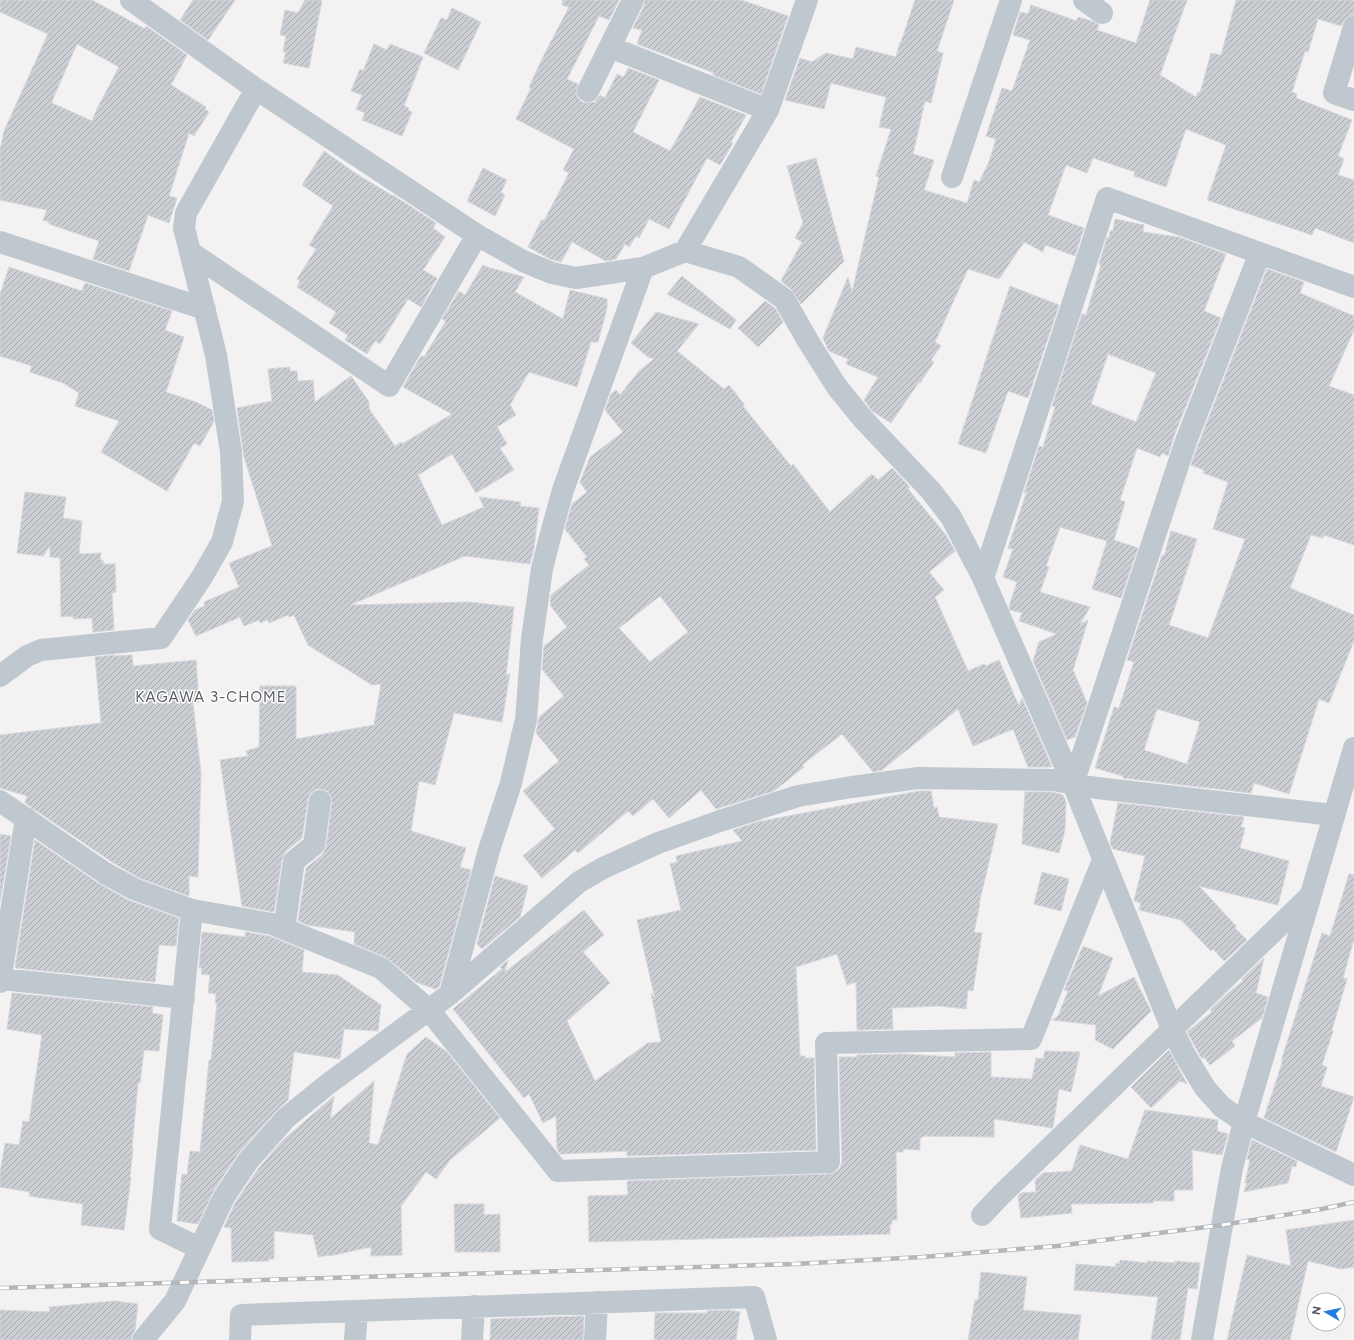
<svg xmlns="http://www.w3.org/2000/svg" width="1354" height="1340" viewBox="0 0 1354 1340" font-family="Figtree,sans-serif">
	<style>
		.building { fill: url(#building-hatch); stroke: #d5d7dc; fill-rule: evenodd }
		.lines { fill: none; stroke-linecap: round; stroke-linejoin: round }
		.minor { stroke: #bfc8ce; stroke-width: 22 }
		.rail-casing { stroke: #b3b6ba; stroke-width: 4.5 }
		.rail { stroke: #fff; stroke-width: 3; stroke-dasharray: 9; stroke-linecap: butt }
		.labels { text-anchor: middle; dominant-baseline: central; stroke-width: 3; stroke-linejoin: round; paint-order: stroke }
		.neighbourhood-label { font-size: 15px; letter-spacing: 1px; fill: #5d6165; stroke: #fff }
	</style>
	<defs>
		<pattern id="building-hatch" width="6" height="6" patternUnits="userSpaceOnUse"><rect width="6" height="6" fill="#cbced3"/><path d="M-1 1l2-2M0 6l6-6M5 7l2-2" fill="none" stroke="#a7aaae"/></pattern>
	</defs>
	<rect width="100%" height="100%" fill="#f3f1f1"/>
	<path class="building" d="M 0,0 L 92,0 L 145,29 L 146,26 L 187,55 L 171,85 L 206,107 L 205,109 L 209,112 L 194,136 L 189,133 L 169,196 L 177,198 L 169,223 L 148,215 L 129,271 L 93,259 L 99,241 L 49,224 L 49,222 L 43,220 L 47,210 L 0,200 L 0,150 L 4,131 L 48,34 L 0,12 ZM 77,44 L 119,67 L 97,109 L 92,121 L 52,103 L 53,101 L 52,101 Z
		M 193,0 L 235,0 L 208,40 L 180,20 Z
		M 305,0 L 322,0 L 309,68 L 283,63 L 286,52 L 283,52 L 286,36 L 280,35 L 285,10 L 298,13 Z
		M 563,0 L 619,0 L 609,20 L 599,16 L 567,79 L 578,84 L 576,92 L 578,98 L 582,102 L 588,103 L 595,102 L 600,95 L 605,98 L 617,74 L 624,77 L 628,68 L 659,80 L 633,132 L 670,151 L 700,97 L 746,115 L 731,142 L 733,143 L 720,165 L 707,158 L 669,229 L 649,219 L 639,238 L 636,236 L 629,247 L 625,244 L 616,259 L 606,261 L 572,242 L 561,262 L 550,259 L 528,247 L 542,219 L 544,221 L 569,173 L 563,170 L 574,149 L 516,119 L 531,88 L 529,87 L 544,55 L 569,7 L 562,5 Z
		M 645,0 L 741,0 L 788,16 L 761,94 L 713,75 L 714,73 L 637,44 L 642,30 L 633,28 L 644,6 Z
		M 915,0 L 954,0 L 937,51 L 943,53 L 931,103 L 925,101 L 913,154 L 934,160 L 924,190 L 967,203 L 974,180 L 979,182 L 989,162 L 996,139 L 986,136 L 1002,88 L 1012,91 L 1030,40 L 1013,35 L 1020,12 L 1028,14 L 1031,5 L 1077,21 L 1078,17 L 1092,21 L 1099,25 L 1097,30 L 1136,43 L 1150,0 L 1187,0 L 1160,75 L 1196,97 L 1198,92 L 1200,93 L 1211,53 L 1221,55 L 1236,0 L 1354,0 L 1354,15 L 1346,18 L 1341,26 L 1318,19 L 1308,52 L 1305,51 L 1292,92 L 1297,94 L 1296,98 L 1352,120 L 1338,156 L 1344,159 L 1338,175 L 1354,180 L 1354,243 L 1315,228 L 1312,235 L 1207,200 L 1226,145 L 1186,129 L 1166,187 L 1134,176 L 1135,172 L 1093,158 L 1087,173 L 1066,165 L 1048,215 L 1084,228 L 1075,256 L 1045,245 L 1043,252 L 1024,242 L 999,279 L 968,269 L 935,342 L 941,346 L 931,360 L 934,362 L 920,383 L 919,382 L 891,423 L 872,411 L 864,400 L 878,377 L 846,364 L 848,359 L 829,351 L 823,338 L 848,277 L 852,292 L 879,177 L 876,176 L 891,129 L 879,127 L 886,97 L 831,83 L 824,109 L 785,100 L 800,58 L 812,62 L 826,53 L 853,59 L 856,47 L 896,57 L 900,42 L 901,42 Z
		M 452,8 L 481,22 L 458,70 L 424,53 L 441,18 L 447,20 Z
		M 374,44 L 387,50 L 390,44 L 423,57 L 404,106 L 409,108 L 408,110 L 412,112 L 402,136 L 362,120 L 365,113 L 356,109 L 362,95 L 351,91 L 360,69 L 363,71 Z
		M 324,151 L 355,173 L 393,196 L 393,195 L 436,223 L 433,228 L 445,237 L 423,270 L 437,278 L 421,307 L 408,299 L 380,344 L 375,341 L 367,354 L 345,340 L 348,335 L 329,323 L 336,312 L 297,287 L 300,281 L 297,279 L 316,249 L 309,245 L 333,206 L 302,185 Z
		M 816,158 L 844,261 L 801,304 L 791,289 L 781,281 L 802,242 L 795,238 L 803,223 L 787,166 Z
		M 483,168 L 507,180 L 501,192 L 505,195 L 495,216 L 467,201 Z
		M 1115,219 L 1144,225 L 1143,232 L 1179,237 L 1226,254 L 1204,311 L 1221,318 L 1174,436 L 1168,456 L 1162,453 L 1160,457 L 1137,448 L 1120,500 L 1125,502 L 1114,540 L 1138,548 L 1121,598 L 1092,589 L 1107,541 L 1060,527 L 1046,566 L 1049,567 L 1040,592 L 1090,607 L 1080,624 L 1088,620 L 1073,670 L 1087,703 L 1075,737 L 1067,740 L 1033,661 L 1039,642 L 1057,634 L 1019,621 L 1022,613 L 1010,610 L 1009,607 L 1017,582 L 1003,577 L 1013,549 L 1008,548 L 1027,491 L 1024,493 L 1039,446 L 1043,447 L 1055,407 L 1052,406 L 1082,314 L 1086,315 L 1101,265 L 1099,264 L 1107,237 L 1109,238 L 1110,231 L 1113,231 ZM 1108,354 L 1156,373 L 1136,422 L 1091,404 Z
		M 483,265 L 487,267 L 524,277 L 515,292 L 563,319 L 570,290 L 607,299 L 607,308 L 598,342 L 591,342 L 577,387 L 529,372 L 510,405 L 516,415 L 497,427 L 507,444 L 500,448 L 514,470 L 476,493 L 452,454 L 418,475 L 442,525 L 484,507 L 479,497 L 521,502 L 520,506 L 539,508 L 534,548 L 530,564 L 465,556 L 350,605 L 469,602 L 514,607 L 506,676 L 510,673 L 502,722 L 454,713 L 435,785 L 419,781 L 411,831 L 466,848 L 460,867 L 471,870 L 439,987 L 435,989 L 416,982 L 386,957 L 354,944 L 355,932 L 307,925 L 298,921 L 306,868 L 322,855 L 326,847 L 332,803 L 331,796 L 327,791 L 321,789 L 316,789 L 310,794 L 308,799 L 302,838 L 286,851 L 282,859 L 274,912 L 242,906 L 220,760 L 248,756 L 246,751 L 259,747 L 260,686 L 296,686 L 296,739 L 374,725 L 381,684 L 372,685 L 308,645 L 294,615 L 289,617 L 288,615 L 269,623 L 267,620 L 260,623 L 259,620 L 244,626 L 240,617 L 196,636 L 188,620 L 195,610 L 205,606 L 204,602 L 239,587 L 229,563 L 272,546 L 244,457 L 237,408 L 272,401 L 268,369 L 290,367 L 290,371 L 297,371 L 298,381 L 313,380 L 315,402 L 351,376 L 369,402 L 369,409 L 395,446 L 401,442 L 402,444 L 452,414 L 403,387 L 421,356 L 424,357 L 446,321 L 442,319 L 459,291 L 465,295 Z
		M 9,267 L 82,291 L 85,283 L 172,311 L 165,330 L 184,337 L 166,392 L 196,402 L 212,410 L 214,421 L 200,446 L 194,443 L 167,491 L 101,452 L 119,421 L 75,406 L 79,393 L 63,383 L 30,372 L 32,366 L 0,356 L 0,294 Z
		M 1267,269 L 1304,282 L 1300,293 L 1354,316 L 1354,330 L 1329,386 L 1354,395 L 1354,545 L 1324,535 L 1323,538 L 1311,535 L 1290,588 L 1354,615 L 1354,641 L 1329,703 L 1319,699 L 1289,794 L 1254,783 L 1251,793 L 1123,778 L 1123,776 L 1095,768 L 1114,707 L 1119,708 L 1134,662 L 1127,660 L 1162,555 L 1164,556 L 1171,531 L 1197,539 L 1169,625 L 1208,638 L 1245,539 L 1213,529 L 1228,482 L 1203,473 L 1204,470 L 1191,465 L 1198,445 ZM 1157,709 L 1200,722 L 1187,764 L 1144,750 Z
		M 682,276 L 736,320 L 730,329 L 667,294 Z
		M 1010,286 L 1059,305 L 1028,398 L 1008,391 L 986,453 L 958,444 Z
		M 765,301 L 775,308 L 783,322 L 758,347 L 738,328 Z
		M 656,312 L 699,324 L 677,351 L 724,389 L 729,385 L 744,404 L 743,406 L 791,466 L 793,464 L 830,512 L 872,474 L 878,480 L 892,468 L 910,487 L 908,489 L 946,535 L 955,551 L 929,572 L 944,590 L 935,597 L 968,671 L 984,664 L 986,666 L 999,660 L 1019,706 L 1022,698 L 1052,767 L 1028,767 L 1013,729 L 973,746 L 958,709 L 882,770 L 873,772 L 842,734 L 802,765 L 804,767 L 774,791 L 716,809 L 701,790 L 669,818 L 653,799 L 633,816 L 628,811 L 578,853 L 575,850 L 542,878 L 523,856 L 555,829 L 523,791 L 559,761 L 536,733 L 539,717 L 564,696 L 542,669 L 544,646 L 567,627 L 550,605 L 551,595 L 589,565 L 584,559 L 587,557 L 565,529 L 572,504 L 587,492 L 580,482 L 590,457 L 623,432 L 605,410 L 611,394 L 616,390 L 620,395 L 639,371 L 654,359 L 648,357 L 631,343 ZM 660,596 L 688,632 L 650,662 L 619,628 Z
		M 25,492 L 66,497 L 63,518 L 82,521 L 79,554 L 101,553 L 100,560 L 103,560 L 103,564 L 115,564 L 116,592 L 112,593 L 114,630 L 93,632 L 92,618 L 73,619 L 73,616 L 61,617 L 60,558 L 50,557 L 50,546 L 43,556 L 17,553 Z
		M 114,655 L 114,656 L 132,655 L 133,666 L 196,660 L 199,702 L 193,703 L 201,773 L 198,877 L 189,876 L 189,896 L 139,878 L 112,862 L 25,803 L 27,796 L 0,788 L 0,735 L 101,723 L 95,657 Z
		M 919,791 L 931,791 L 934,808 L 937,807 L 939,817 L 998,824 L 979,904 L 980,904 L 974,932 L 982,933 L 973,991 L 968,990 L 966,1009 L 939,1006 L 892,1008 L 893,1029 L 857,1030 L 856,982 L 847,985 L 837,954 L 796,967 L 800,1056 L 805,1056 L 805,1058 L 814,1058 L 816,1150 L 627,1156 L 627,1151 L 560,1154 L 557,1149 L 556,1116 L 543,1123 L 529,1094 L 524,1098 L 453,1009 L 502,969 L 500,967 L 508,960 L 505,972 L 584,910 L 604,935 L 583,952 L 610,983 L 567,1021 L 595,1081 L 648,1043 L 661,1042 L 651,993 L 655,999 L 637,920 L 681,910 L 670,864 L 677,862 L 676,856 L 742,841 L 733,830 L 757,822 Z
		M 1025,792 L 1052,792 L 1063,795 L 1066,802 L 1065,830 L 1059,853 L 1022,844 Z
		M 1118,803 L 1244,817 L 1241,827 L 1245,828 L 1240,848 L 1289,861 L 1278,905 L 1199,886 L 1236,926 L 1235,928 L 1247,940 L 1224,961 L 1213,949 L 1211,951 L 1181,920 L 1139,910 L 1141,903 L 1134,901 L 1145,856 L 1113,849 L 1110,843 Z
		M 0,834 L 11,836 L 0,902 Z
		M 35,840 L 98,883 L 128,900 L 179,918 L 176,946 L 159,945 L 155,982 L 16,968 L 15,967 Z
		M 1042,872 L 1069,879 L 1061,911 L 1034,904 Z
		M 1349,874 L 1354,875 L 1354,939 L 1343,978 L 1347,979 L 1332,1030 L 1333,1031 L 1322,1065 L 1327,1067 L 1321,1086 L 1354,1097 L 1336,1152 L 1264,1118 L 1282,1063 L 1282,1058 L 1322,933 L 1330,936 Z
		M 495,876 L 528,886 L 520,917 L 482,949 L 477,944 Z
		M 202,932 L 246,937 L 245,932 L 269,936 L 304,950 L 302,972 L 338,975 L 381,1005 L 378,1031 L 344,1029 L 340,1059 L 294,1052 L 288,1100 L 277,1110 L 238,1154 L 214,1190 L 198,1224 L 177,1221 L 182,1174 L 187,1175 L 190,1151 L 200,1152 L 209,1060 L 211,1060 L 217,1003 L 215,1003 L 216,994 L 208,993 L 210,975 L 201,974 L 202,968 L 199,968 Z
		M 1083,946 L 1113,958 L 1098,996 L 1134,977 L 1151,1011 L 1113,1049 L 1095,1040 L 1096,1025 L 1052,1020 L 1058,1016 L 1068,991 L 1064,990 Z
		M 1264,958 L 1256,993 L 1268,997 L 1262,1018 L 1232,1041 L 1235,1046 L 1210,1065 L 1204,1057 L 1202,1059 L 1187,1032 L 1212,1012 L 1210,1010 L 1227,994 L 1243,981 L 1242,979 Z
		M 12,993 L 153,1007 L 152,1013 L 163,1015 L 159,1051 L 144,1050 L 140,1083 L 138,1083 L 132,1148 L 133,1148 L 130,1177 L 131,1177 L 124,1230 L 81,1225 L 83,1204 L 29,1196 L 30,1192 L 0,1187 L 0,1173 L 5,1143 L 19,1145 L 23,1121 L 29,1122 L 42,1035 L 7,1029 Z
		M 426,1037 L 447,1052 L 500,1118 L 450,1160 L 436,1179 L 426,1172 L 401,1206 L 402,1255 L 371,1256 L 371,1247 L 329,1256 L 329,1255 L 318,1257 L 313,1235 L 274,1231 L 274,1259 L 269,1259 L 269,1261 L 232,1262 L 231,1228 L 224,1227 L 235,1203 L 258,1169 L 283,1140 L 334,1096 L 330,1119 L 374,1081 L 369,1143 L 378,1145 L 407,1054 Z
		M 1169,1050 L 1187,1084 L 1180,1081 L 1151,1108 L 1131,1087 Z
		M 1045,1051 L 1080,1052 L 1071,1092 L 1059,1089 L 1053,1127 L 1052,1128 L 994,1119 L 994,1137 L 923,1136 L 923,1137 L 920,1138 L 920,1150 L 903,1149 L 903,1152 L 896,1152 L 897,1220 L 892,1220 L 892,1224 L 890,1224 L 890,1234 L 589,1242 L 588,1196 L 628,1195 L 627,1181 L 829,1174 L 836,1172 L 840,1168 L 842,1162 L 839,1057 L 857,1057 L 857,1055 L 904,1054 L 955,1057 L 955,1053 L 991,1052 L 991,1077 L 1032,1079 L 1036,1058 L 1043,1059 Z
		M 1145,1110 L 1218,1120 L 1217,1131 L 1228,1134 L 1222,1155 L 1192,1150 L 1193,1190 L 1174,1190 L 1174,1201 L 1154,1201 L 1153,1203 L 1071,1204 L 1072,1213 L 1021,1218 L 1018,1196 L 1021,1193 L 1036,1192 L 1035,1180 L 1043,1173 L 1072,1171 L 1080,1145 L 1128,1159 Z
		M 1252,1140 L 1297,1161 L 1296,1167 L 1292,1166 L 1288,1183 L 1244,1192 L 1247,1183 L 1245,1183 L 1250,1160 L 1247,1159 Z
		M 454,1204 L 484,1204 L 484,1215 L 500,1214 L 500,1252 L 455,1252 Z
		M 1354,1220 L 1354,1267 L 1341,1269 L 1308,1261 L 1290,1340 L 1227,1340 L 1247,1255 L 1291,1266 L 1286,1230 Z
		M 1120,1260 L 1147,1263 L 1147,1261 L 1175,1263 L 1175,1261 L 1200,1263 L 1197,1289 L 1188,1288 L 1180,1340 L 1151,1340 L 1158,1297 L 1074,1290 L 1076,1264 L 1116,1267 L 1116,1263 L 1119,1264 Z
		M 981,1272 L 1027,1277 L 1023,1310 L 1081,1315 L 1078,1340 L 968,1340 L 975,1300 L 978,1300 Z
		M 115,1301 L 138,1304 L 135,1330 L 131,1338 L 131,1340 L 0,1340 L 0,1310 L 50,1312 L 49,1307 Z
		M 729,1310 L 740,1312 L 736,1340 L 654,1340 L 655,1313 L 707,1313 L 707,1311 Z
		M 582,1316 L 584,1317 L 583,1340 L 490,1340 L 491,1319 Z"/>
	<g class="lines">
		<path class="minor" d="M 131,0 L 256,89 L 477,235 L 523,261 L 552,273 L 576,278 L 643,268 L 685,251 L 739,267 L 784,299 L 808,341 L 837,387 L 863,419 L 931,491 L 951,517 L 983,578 L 1073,784 L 1172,1029 L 1185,1055 L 1205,1088 L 1222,1107 L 1244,1122 L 1354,1175
			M 1084,0 L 1102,13
			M 1354,27 L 1334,93 L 1354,100
			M 610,47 L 768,110
			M 588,91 L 633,0
			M 952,177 L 1011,0
			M 0,242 L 205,309
			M 685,251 L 768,110 L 807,0
			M 190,252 L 389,386 L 477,235
			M 983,578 L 1107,198 L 1354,287
			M 0,676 L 27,656 L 41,650 L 161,638 L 202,577 L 222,542 L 233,501 L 231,452 L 216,355 L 184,228 L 186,213 L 256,89
			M 1073,784 L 1186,441 L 1260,253
			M 0,801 L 105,873 L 134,889 L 192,910 L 272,924 L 381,968 L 429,1010 L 558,1171 L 829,1162 L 826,1043 L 1031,1039 L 1103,860
			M 192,910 L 160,1229 L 199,1248
			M 284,929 L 294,861 L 314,845 L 320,801
			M 1,979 L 184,998
			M 0,982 L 26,818
			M 450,994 L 489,850 L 511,783 L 521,740 L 526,720 L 532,639 L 542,569 L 549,541 L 563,490 L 643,268
			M 982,1215 L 1001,1195 L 1310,896
			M 143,1340 L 175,1301 L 224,1197 L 248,1161 L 286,1118 L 328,1084 L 450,994 L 579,882 L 603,868 L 658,843 L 720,821 L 798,796 L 852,787 L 918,778 L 1053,780 L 1097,788 L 1333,815
			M 240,1340 L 241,1315 L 754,1297 L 766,1340
			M 355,1340 L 357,1311
			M 472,1340 L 474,1306
			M 595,1340 L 597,1302
			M 1202,1340 L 1232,1168 L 1244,1122 L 1354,748"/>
		<g class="rail-casing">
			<path id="rail" d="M 0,1288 L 795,1264 L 922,1257 L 1057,1246 L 1222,1225 L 1322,1209 L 1354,1202"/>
		</g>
		<use href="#rail" class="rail"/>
	</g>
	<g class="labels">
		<g class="neighbourhood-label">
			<text x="211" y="697">KAGAWA 3-CHOME</text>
		</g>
	</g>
	<g transform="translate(1326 1312) rotate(279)"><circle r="19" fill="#ffffff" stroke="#b6bbbe"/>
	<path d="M0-3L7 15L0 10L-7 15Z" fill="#227cdc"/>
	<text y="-6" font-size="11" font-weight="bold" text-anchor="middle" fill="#49555d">N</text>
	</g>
</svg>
